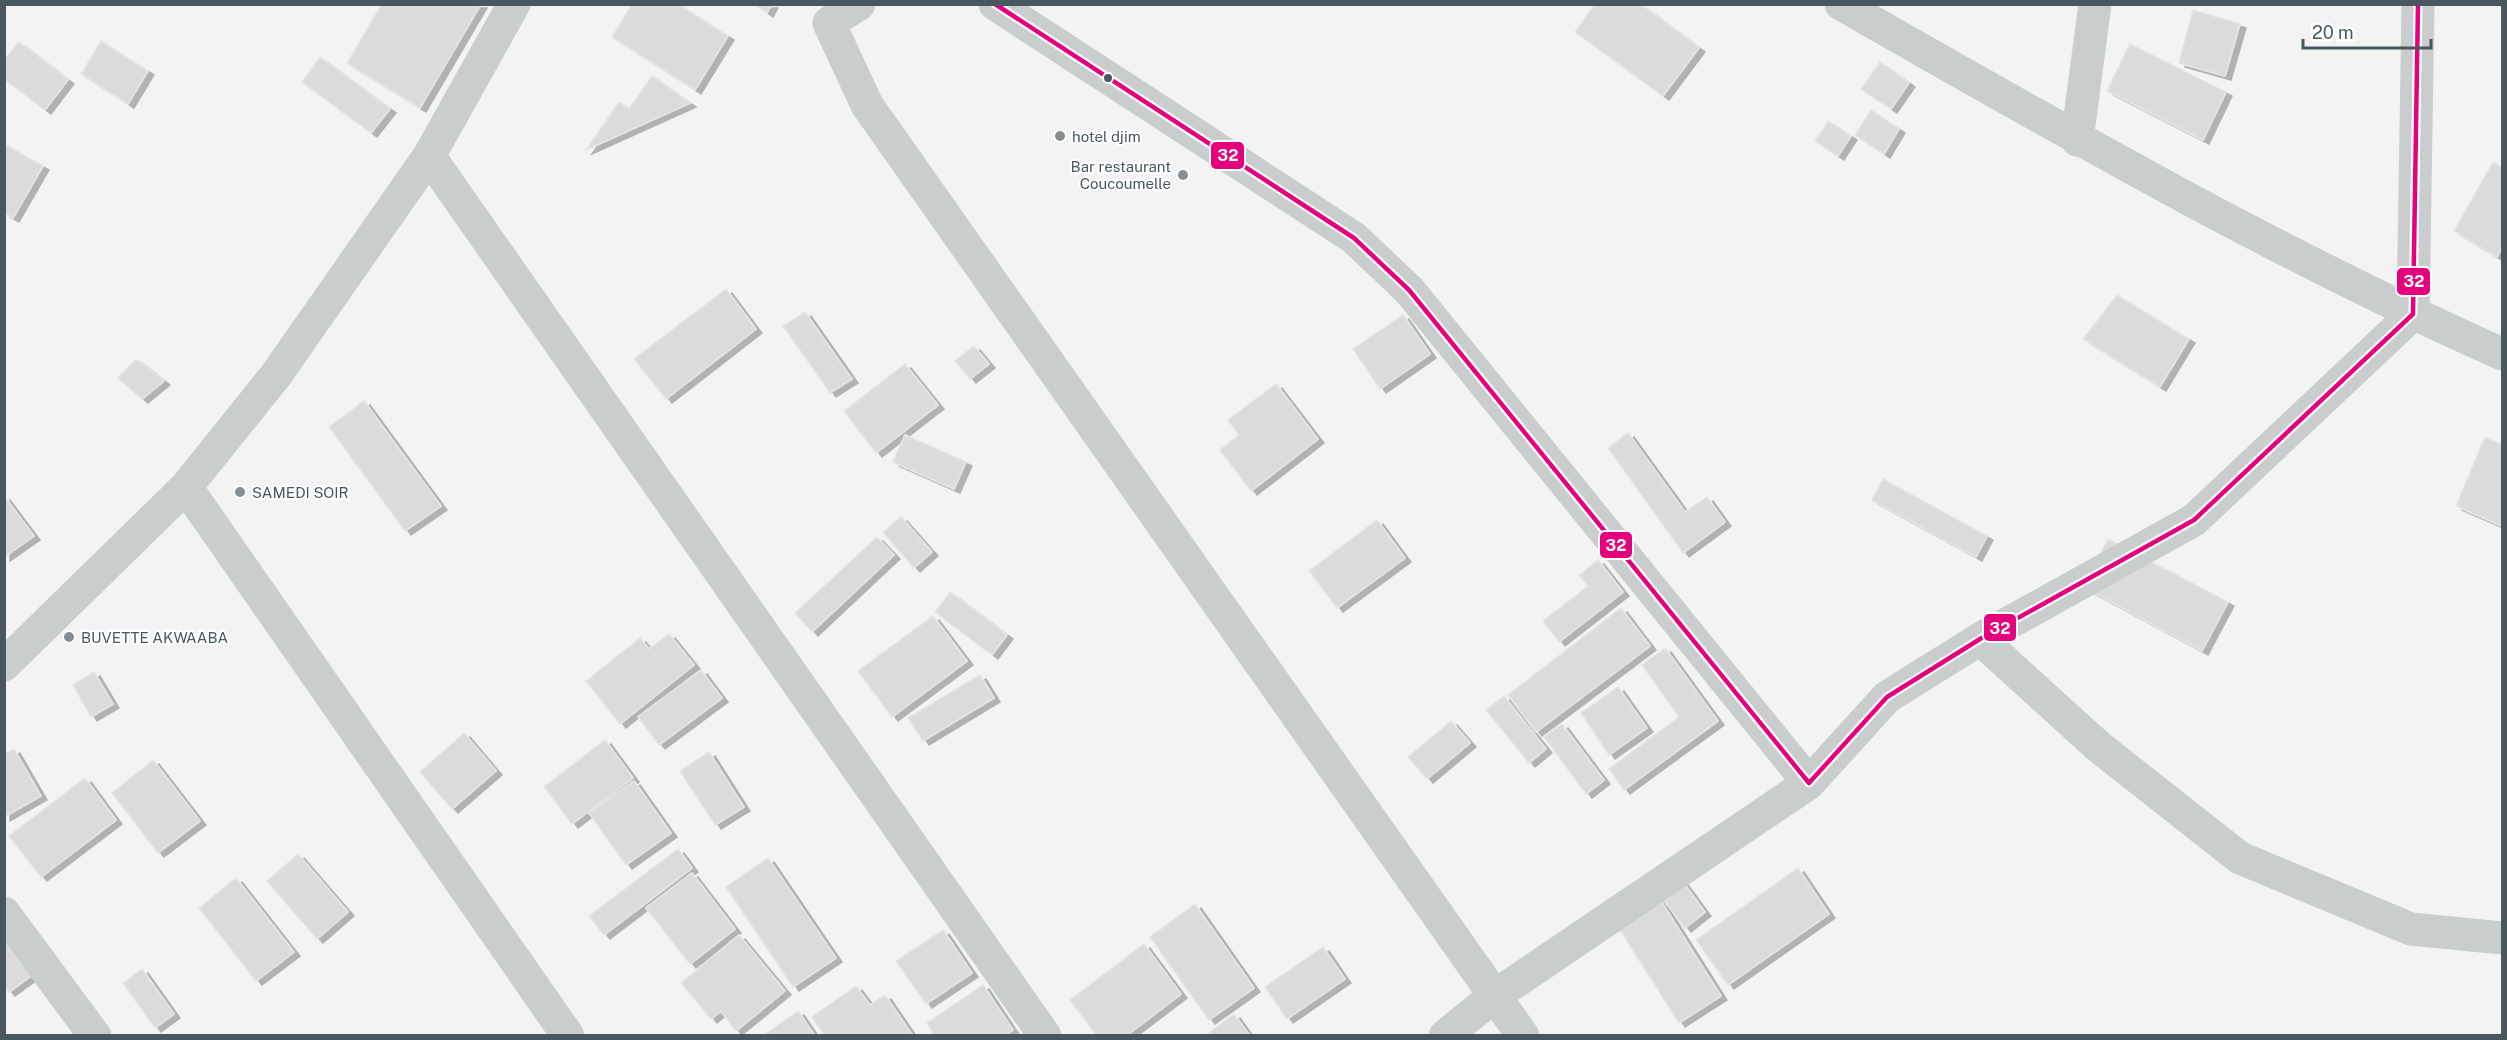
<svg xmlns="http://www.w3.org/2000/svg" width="2507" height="1040" viewBox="0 0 2507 1040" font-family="'Public Sans',sans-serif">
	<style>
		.building { fill: #dbdbdc; stroke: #e4e5e6; stroke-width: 1.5; filter: url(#shadow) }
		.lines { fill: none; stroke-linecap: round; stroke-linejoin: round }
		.minor { stroke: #cacdce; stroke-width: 33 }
		.bus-1-casing { stroke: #fff; stroke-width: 9 }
		.bus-1 { stroke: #e5007d; stroke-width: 4.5 }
		.bus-dot { fill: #49585f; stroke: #fff; stroke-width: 2 }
		.poi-dot { fill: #848e93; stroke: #fff; stroke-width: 2 }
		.labels { text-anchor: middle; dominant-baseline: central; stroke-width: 4.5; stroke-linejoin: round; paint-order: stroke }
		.poi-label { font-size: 15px; fill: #49585f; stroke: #fff; text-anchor: start }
		.line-badge { stroke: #fff; stroke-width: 2 }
		.badge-label { font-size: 16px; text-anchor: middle; font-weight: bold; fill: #fff }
	</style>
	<defs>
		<filter id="shadow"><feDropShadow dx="6" dy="4" stdDeviation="0" flood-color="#0004"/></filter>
	</defs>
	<rect width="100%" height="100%" fill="#f3f3f3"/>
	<path class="building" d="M 382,4 L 481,4 L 420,108 L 347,63 Z
		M 632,4 L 678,4 L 728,36 L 695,90 L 612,37 Z
		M 754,4 L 772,4 L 767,13 Z
		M 1595,4 L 1640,4 L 1699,48 L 1663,96 L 1575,32 Z
		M 2193,10 L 2240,24 L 2225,76 L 2179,63 Z
		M 101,41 L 148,71 L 128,104 L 81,74 Z
		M 19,42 L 68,80 L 45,110 L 4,79 L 4,60 Z
		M 2130,44 L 2226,92 L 2203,140 L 2107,91 Z
		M 320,57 L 390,109 L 371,133 L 302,82 Z
		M 1880,62 L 1909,83 L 1891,109 L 1861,89 Z
		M 652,76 L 690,103 L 586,150 L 619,102 L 629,109 Z
		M 1871,110 L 1899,129 L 1884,154 L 1855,135 Z
		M 1828,121 L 1851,136 L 1838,156 L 1815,141 Z
		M 4,144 L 43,166 L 13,218 L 4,213 Z
		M 2493,162 L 2502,167 L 2502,247 L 2497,257 L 2454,231 Z
		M 726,289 L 756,329 L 666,399 L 634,359 Z
		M 2117,295 L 2189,339 L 2160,387 L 2083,339 Z
		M 805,312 L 852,379 L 830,393 L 783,326 Z
		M 1403,315 L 1430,354 L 1380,389 L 1353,349 Z
		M 974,346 L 989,364 L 970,379 L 955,361 Z
		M 136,359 L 164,381 L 142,399 L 118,378 Z
		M 905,364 L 938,405 L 876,453 L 844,411 Z
		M 1276,384 L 1318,439 L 1251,491 L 1220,450 L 1239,435 L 1228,420 Z
		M 364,401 L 441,506 L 405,531 L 329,427 Z
		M 1628,433 L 1685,512 L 1707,497 L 1725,522 L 1683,553 L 1608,448 Z
		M 905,435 L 966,462 L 954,489 L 893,462 Z
		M 2485,437 L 2502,445 L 2502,526 L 2456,506 Z
		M 1883,479 L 1987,536 L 1976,557 L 1872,500 Z
		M 4,496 L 34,536 L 4,557 Z
		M 901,517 L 932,552 L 914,568 L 883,532 Z
		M 1377,520 L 1405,558 L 1337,608 L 1309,571 Z
		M 877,537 L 894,555 L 812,632 L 795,613 Z
		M 2108,539 L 2228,602 L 2202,651 L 2083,587 Z
		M 1598,560 L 1623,592 L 1559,642 L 1543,621 L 1588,586 L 1579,575 Z
		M 950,592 L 1007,635 L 992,655 L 935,612 Z
		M 1621,608 L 1650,646 L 1536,732 L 1508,695 Z
		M 933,616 L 967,661 L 892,717 L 858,671 Z
		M 669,634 L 694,665 L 620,724 L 586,681 L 640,638 L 649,649 Z
		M 1665,648 L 1718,721 L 1624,790 L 1609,769 L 1679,717 L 1642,665 Z
		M 701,670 L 722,698 L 659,745 L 638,717 Z
		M 94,672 L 113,704 L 91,717 L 73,685 Z
		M 980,675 L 994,698 L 923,741 L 908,718 Z
		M 1618,687 L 1647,728 L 1609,755 L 1581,713 Z
		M 1504,696 L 1546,749 L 1529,763 L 1486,710 Z
		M 1451,721 L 1470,743 L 1427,779 L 1408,757 Z
		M 1562,724 L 1604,780 L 1586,794 L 1544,737 Z
		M 464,733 L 496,771 L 452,809 L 420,772 Z
		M 605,740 L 633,778 L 572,824 L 544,787 Z
		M 14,749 L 41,796 L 4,817 L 4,754 Z
		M 709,752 L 744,807 L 715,825 L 680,771 Z
		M 153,760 L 200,821 L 158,853 L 112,793 Z
		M 85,778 L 116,820 L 41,877 L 9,836 Z
		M 634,781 L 671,833 L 626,865 L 589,813 Z
		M 678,849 L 692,868 L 604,935 L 589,916 Z
		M 298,854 L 348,912 L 317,939 L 267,881 Z
		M 768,858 L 836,958 L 793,987 L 726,887 Z
		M 1671,866 L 1705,912 L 1685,928 L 1650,882 Z
		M 1798,868 L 1829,914 L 1728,985 L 1696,940 Z
		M 692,873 L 735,929 L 690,964 L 646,908 Z
		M 1645,876 L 1721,996 L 1679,1023 L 1603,903 Z
		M 236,878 L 294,952 L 256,981 L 199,908 Z
		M 1195,904 L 1254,988 L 1209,1020 L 1150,937 Z
		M 943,930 L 972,973 L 926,1004 L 896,961 Z
		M 739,935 L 785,991 L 736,1031 L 721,1011 L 711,1019 L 681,983 Z
		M 4,941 L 31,976 L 9,992 L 4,986 Z
		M 1144,944 L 1181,994 L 1126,1036 L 1097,1036 L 1070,1000 Z
		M 1323,947 L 1345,979 L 1287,1019 L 1265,987 Z
		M 142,969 L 174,1014 L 155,1028 L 123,983 Z
		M 983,985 L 1013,1030 L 1004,1036 L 935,1036 L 927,1023 Z
		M 856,986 L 870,1005 L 885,995 L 913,1036 L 825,1036 L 812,1017 Z
		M 798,1011 L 815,1036 L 763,1036 Z
		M 1234,1014 L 1250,1036 L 1205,1036 Z"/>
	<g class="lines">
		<path class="minor" d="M 859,4 L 829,23 L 867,105 L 1523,1036
			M 995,4 L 1354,238 L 1409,290 L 1809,783 L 1887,697 L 1980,639 L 2194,520 L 2413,314 L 2418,4
			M 1841,4 C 2058,128 2275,253 2502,354
			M 2077,140 L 2095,4
			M 429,156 L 1045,1036
			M 186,487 L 568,1036
			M 1980,639 L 2099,747 L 2240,858 L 2411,929 L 2502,938
			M 4,665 L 186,487 L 276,375 L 429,156 L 514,4
			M 4,913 L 95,1036
			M 1445,1036 L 1493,997 L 1809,783"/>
		<g class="bus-1-casing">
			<path id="bus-1" d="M 995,4 L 1354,238 L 1409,290 L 1809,783 L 1887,697 L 1980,639 L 2194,520 L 2413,314 L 2418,4"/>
		</g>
		<use href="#bus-1" class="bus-1"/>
	</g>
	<circle class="bus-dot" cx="1108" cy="78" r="5"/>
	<g class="poi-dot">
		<circle cx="1060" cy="136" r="6"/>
		<circle cx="1183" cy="175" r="6"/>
		<circle cx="240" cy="492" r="6"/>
		<circle cx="69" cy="637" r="6"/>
	</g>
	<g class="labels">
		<g class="poi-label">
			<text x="1072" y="136">hotel djim</text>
			<text x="1171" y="166" text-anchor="end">Bar restaurant<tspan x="1171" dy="17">Coucoumelle</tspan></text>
			<text x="252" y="492">SAMEDI SOIR</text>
			<text x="81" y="637">BUVETTE AKWAABA</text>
		</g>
	</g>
	<g class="line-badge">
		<rect x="1210" y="141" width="35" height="29" rx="6" fill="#e5007d"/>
		<rect x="2396" y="267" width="35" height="29" rx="6" fill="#e5007d"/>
		<rect x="1599" y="531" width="34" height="28" rx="6" fill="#e5007d"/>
		<rect x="1983" y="613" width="34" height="29" rx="6" fill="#e5007d"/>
	</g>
	<g class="badge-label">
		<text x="1228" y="161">32</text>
		<text x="2414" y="287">32</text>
		<text x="1616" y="551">32</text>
		<text x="2000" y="634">32</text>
	</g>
	<rect width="2507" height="1040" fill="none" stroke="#49585f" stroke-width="12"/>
	<path d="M2303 39v9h128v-9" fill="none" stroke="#49585f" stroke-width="3"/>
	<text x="2312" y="39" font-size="18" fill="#49585f" stroke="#ffffff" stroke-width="4.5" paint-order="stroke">20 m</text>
</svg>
